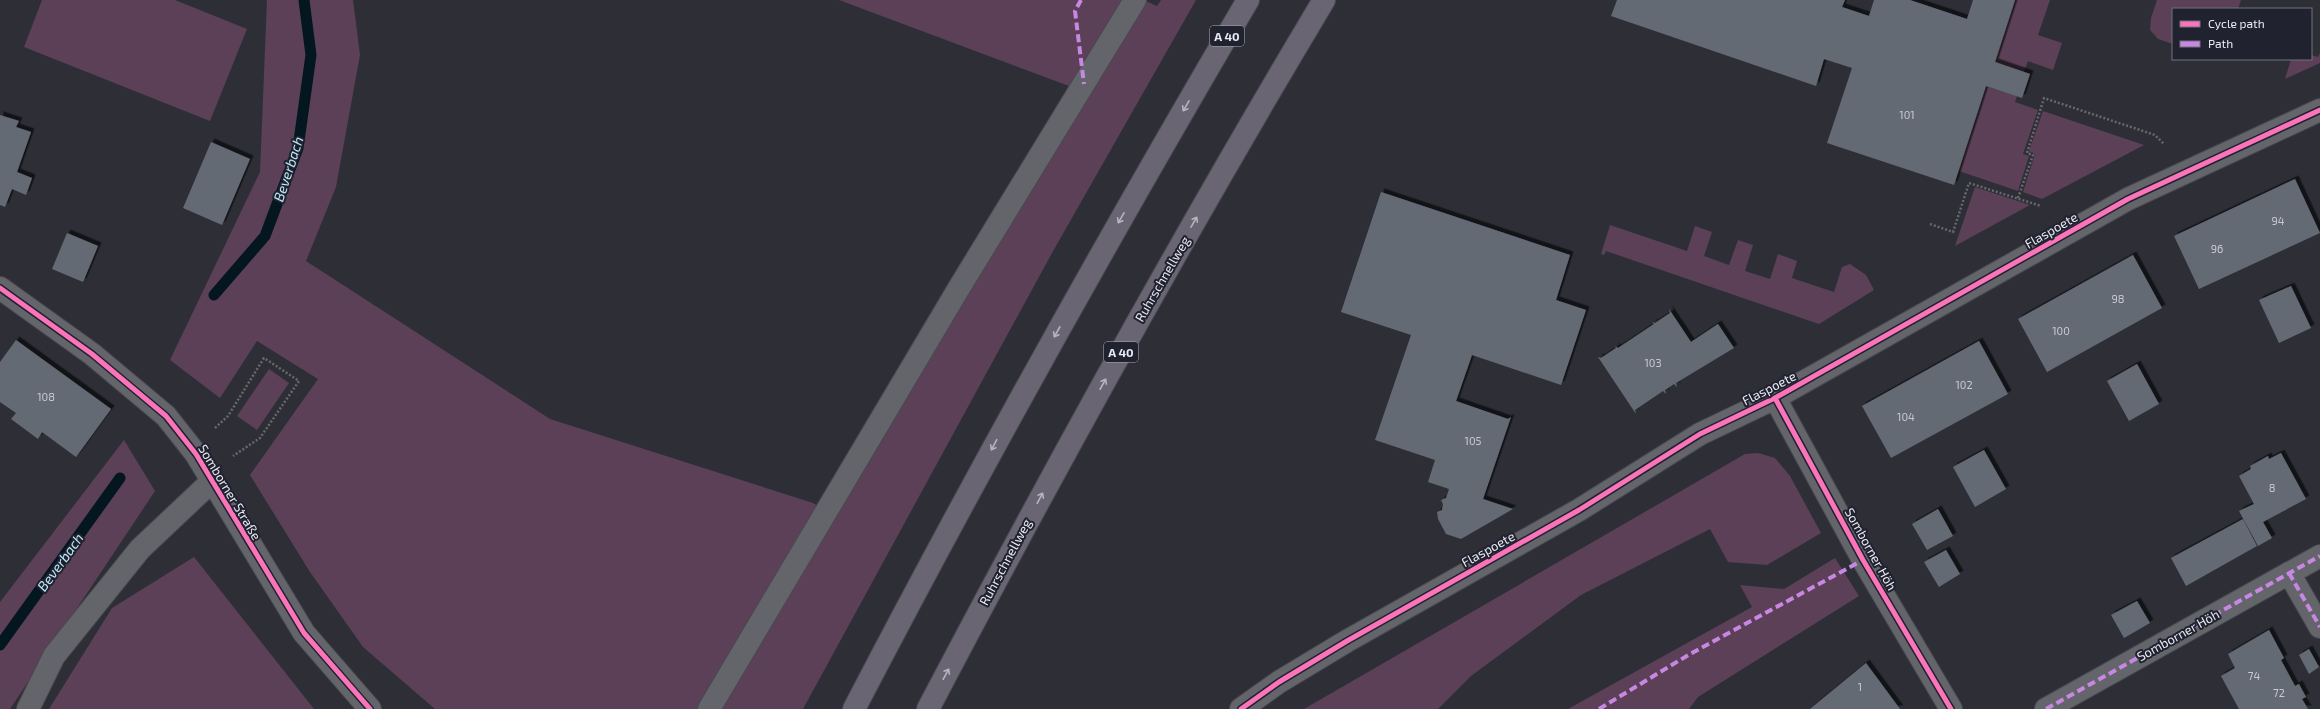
<svg xmlns="http://www.w3.org/2000/svg" width="2320" height="709" viewBox="0 0 2320 709" font-family="'Exo 2',sans-serif">
	<style>
		.green { fill: #5b4057 }
		.lines { fill: none; stroke-linecap: round; stroke-linejoin: round }
		.stream { stroke: #04161f; stroke-width: 11 }
		.building { fill: #636a73; filter: url(#shadow) }
		.minor-casing { stroke: #494a51; stroke-width: 24 }
		.highway-casing { stroke: #494a51; stroke-width: 24 }
		.path { stroke: #68686d; stroke-width: 2.5; stroke-dasharray: 2 2; stroke-linecap: butt }
		.minor { stroke: #64656a; stroke-width: 22 }
		.highway { stroke: #6a6572; stroke-width: 22 }
		.quiet { stroke: #c787e3; stroke-width: 4; stroke-dasharray: 8 4; stroke-linecap: butt }
		.cycleway-casing { stroke: #20222f; stroke-width: 8 }
		.cycleway { stroke: #fb73b8; stroke-width: 5 }
		.oneway { stroke: #b6b5bf }
		.labels { text-anchor: middle; dominant-baseline: central; stroke-width: 4; stroke-linejoin: round; paint-order: stroke }
		.number-label { font-size: 11px; fill: #c8cad3 }
		.shield { fill: #20222f; stroke: #adaeb8; stroke-width: 1 }
		.shield-label { font-size: 12px; font-weight: bold; fill: #e9eaf3 }
		.street-label { font-size: 13px; fill: #e9eaf3; stroke: #20222f }
		.water-label { font-size: 14px; font-style: italic; fill: #bdebfc; stroke: #20222f }
	</style>
	<defs>
		<filter id="shadow"><feDropShadow dx="3.5" dy="-3.5" stdDeviation="0" flood-color="#0009"/></filter>
	</defs>
	<rect width="100%" height="100%" fill="#2e2f36"/>
	<path class="green" d="M 42,0 L 175,0 L 247,29 L 210,121 L 24,47 Z
		M 267,0 L 353,0 L 360,55 L 336,187 L 306,261 L 550,419 L 813,503 L 835,515 L 1146,1 L 1157,6 L 1161,0 L 1196,0 L 1052,253 L 803,709 L 435,709 L 363,647 L 310,572 L 250,475 L 318,379 L 257,341 L 220,398 L 170,360 L 260,172 Z
		M 839,0 L 1122,0 L 1069,86 Z
		M 2015,0 L 2050,0 L 2038,35 L 2062,43 L 2053,70 L 2028,61 L 2024,72 L 1995,62 Z
		M 2157,0 L 2241,0 L 2238,9 L 2173,9 L 2173,44 L 2158,39 L 2150,30 L 2151,18 Z
		M 2320,53 L 2320,63 L 2285,79 L 2291,59 L 2311,59 L 2311,55 L 2318,57 Z
		M 1986,86 L 2017,96 L 2015,102 L 2038,110 L 2023,154 L 2029,156 L 2018,191 L 1959,171 Z
		M 2043,111 L 2144,145 L 2042,199 L 2023,192 L 2035,154 L 2029,151 Z
		M 1975,187 L 2030,205 L 1955,246 Z
		M 1610,225 L 1687,251 L 1695,226 L 1712,232 L 1704,256 L 1729,265 L 1738,240 L 1753,245 L 1745,271 L 1770,279 L 1778,254 L 1797,261 L 1792,278 L 1834,292 L 1842,267 L 1850,264 L 1866,275 L 1874,290 L 1819,324 L 1606,251 L 1604,255 L 1601,254 Z
		M 269,369 L 289,383 L 257,430 L 237,416 Z
		M 124,440 L 155,491 L 10,709 L 0,709 L 0,602 Z
		M 1758,453 L 1775,458 L 1790,476 L 1821,533 L 1767,565 L 1728,562 L 1710,529 L 1581,595 L 1471,676 L 1438,709 L 1304,709 L 1745,454 Z
		M 194,557 L 314,709 L 49,709 L 112,608 Z
		M 1835,558 L 1859,596 L 1698,697 L 1689,709 L 1568,709 L 1752,607 L 1740,585 L 1784,589 Z"/>
	<g class="lines">
		<path class="stream" d="M 214,295 L 265,236 L 298,148 L 311,55 L 304,0
			M 0,645 L 120,478"/>
	</g>
	<path class="building" d="M 1617,0 L 1845,0 L 1842,7 L 1869,16 L 1874,0 L 1910,0 L 1967,19 L 1973,0 L 2015,0 L 1995,62 L 2030,74 L 2022,98 L 1986,86 L 1954,185 L 1827,143 L 1852,68 L 1824,59 L 1816,86 L 1611,16 Z
		M 0,115 L 19,121 L 16,127 L 31,132 L 17,172 L 32,178 L 26,195 L 12,189 L 5,207 L 0,205 Z
		M 211,142 L 250,159 L 222,225 L 183,208 Z
		M 2295,179 L 2320,233 L 2199,289 L 2174,236 Z
		M 1381,192 L 1570,255 L 1556,300 L 1586,310 L 1561,385 L 1472,355 L 1456,401 L 1508,419 L 1511,417 L 1483,499 L 1513,509 L 1461,539 L 1446,534 L 1438,519 L 1437,512 L 1442,510 L 1443,504 L 1441,500 L 1446,498 L 1449,489 L 1428,482 L 1435,460 L 1375,440 L 1411,335 L 1341,312 Z
		M 67,233 L 98,246 L 83,282 L 52,269 Z
		M 2133,255 L 2162,308 L 2047,372 L 2018,319 Z
		M 2291,286 L 2311,328 L 2279,343 L 2259,300 Z
		M 1669,309 L 1691,342 L 1718,324 L 1734,348 L 1676,383 L 1677,387 L 1674,384 L 1665,390 L 1666,394 L 1663,391 L 1635,410 L 1636,414 L 1598,357 L 1601,358 L 1616,348 L 1615,346 L 1618,348 L 1654,324 L 1652,322 L 1655,323 L 1670,313 Z
		M 16,340 L 111,409 L 76,457 L 42,432 L 38,439 L 11,419 L 16,413 L 0,402 L 0,362 Z
		M 1979,341 L 2008,394 L 1891,458 L 1862,406 Z
		M 2137,364 L 2159,404 L 2129,421 L 2107,381 Z
		M 1984,450 L 2006,489 L 1975,507 L 1953,467 Z
		M 2281,453 L 2306,499 L 2263,522 L 2272,538 L 2258,546 L 2239,511 L 2254,504 L 2239,476 L 2251,469 L 2250,466 L 2268,456 L 2269,459 Z
		M 1938,509 L 1953,536 L 1927,550 L 1912,524 Z
		M 2243,519 L 2257,546 L 2186,586 L 2171,558 Z
		M 1946,550 L 1960,574 L 1939,587 L 1924,562 Z
		M 2137,601 L 2150,623 L 2124,638 L 2111,615 Z
		M 2269,630 L 2284,658 L 2281,660 L 2295,686 L 2299,684 L 2306,697 L 2302,699 L 2308,709 L 2239,709 L 2221,676 L 2235,668 L 2228,654 Z
		M 2309,649 L 2319,667 L 2309,674 L 2299,655 Z
		M 1866,663 L 1900,709 L 1810,709 Z"/>
	<g class="lines">
		<g class="minor-casing">
			<path id="minor" d="M 0,288 L 92,354 L 166,416 L 196,454 L 304,633 L 370,709
				M 1775,398 L 1863,560 L 1951,709
				M 2289,573 L 2320,627
				M 28,709 L 54,656 L 140,549 L 211,482
				M 709,709 L 959,288 L 1135,0
				M 1241,709 L 1279,682 L 1347,641 L 1579,510 L 1700,434 L 1775,398 L 2128,199 L 2320,110
				M 2046,709 L 2320,556"/>
		</g>
		<g class="highway-casing">
			<path id="highway" d="M 854,709 C 979,469 1111,233 1248,0
				M 928,709 C 1054,469 1185,232 1324,0"/>
		</g>
		<path class="path" d="M 2018,198 L 2033,155 L 2027,153 L 2044,98 L 2155,135 L 2164,144
			M 1930,224 L 1953,232 L 1969,183 L 2041,206
			M 215,428 L 228,416 L 264,358 L 299,381 L 260,438 L 233,456"/>
		<use href="#minor" class="minor"/>
		<use href="#highway" class="highway"/>
		<path class="quiet" d="M 1081,0 L 1075,11 L 1084,84
			M 2289,573 L 2320,627
			M 1599,709 L 1690,654 L 1863,560
			M 2046,709 L 2320,556"/>
		<g class="cycleway-casing">
			<path id="cycleway" d="M 0,288 L 92,354 L 166,416 L 196,454 L 304,633 L 370,709
				M 1775,398 L 1863,560 L 1951,709
				M 1241,709 L 1279,682 L 1347,641 L 1579,510 L 1700,434 L 1775,398 L 2128,199 L 2320,110"/>
		</g>
		<use href="#cycleway" class="cycleway"/>
	</g>
	<defs><path id="oneway-shaft" d="M-6 0H5M1.5-3L5.5 0L1.5 3" fill="none" stroke-width="1.6" stroke-linecap="round" stroke-linejoin="round"/></defs>
	<g class="oneway">
		<use href="#oneway-shaft" transform="translate(1186 106) rotate(120)"/>
		<use href="#oneway-shaft" transform="translate(1121 218) rotate(120)"/>
		<use href="#oneway-shaft" transform="translate(1194 222) rotate(-60)"/>
		<use href="#oneway-shaft" transform="translate(1057 332) rotate(119)"/>
		<use href="#oneway-shaft" transform="translate(1103 384) rotate(-61)"/>
		<use href="#oneway-shaft" transform="translate(994 445) rotate(118)"/>
		<use href="#oneway-shaft" transform="translate(1040 498) rotate(-62)"/>
		<use href="#oneway-shaft" transform="translate(946 674) rotate(-62)"/>
	</g>
	<g class="labels">
		<g class="number-label">
			<text x="1907" y="114">101</text>
			<text x="2278" y="220">94</text>
			<text x="2217" y="248">96</text>
			<text x="2118" y="298">98</text>
			<text x="2061" y="330">100</text>
			<text x="1653" y="362">103</text>
			<text x="1964" y="384">102</text>
			<text x="46" y="396">108</text>
			<text x="1906" y="416">104</text>
			<text x="1473" y="440">105</text>
			<text x="2272" y="487">8</text>
			<text x="2254" y="675">74</text>
			<text x="1860" y="686">1</text>
			<text x="2279" y="692">72</text>
		</g>
		<g class="shield">
			<rect x="1210" y="26" width="34" height="20" rx="3"/>
			<rect x="1104" y="342" width="34" height="20" rx="3"/>
		</g>
		<g class="shield-label">
			<text x="1227" y="36">A 40</text>
			<text x="1121" y="352">A 40</text>
		</g>
		<g class="street-label">
			<text transform="translate(2051 230) rotate(-30)">Flaspoete</text>
			<text transform="translate(1162 279) rotate(-60)">Ruhrschnellweg</text>
			<text transform="translate(1769 388) rotate(-27)">Flaspoete</text>
			<text transform="translate(230 492) rotate(59)">Somborner Straße</text>
			<text transform="translate(1488 549) rotate(-29)">Flaspoete</text>
			<text transform="translate(1871 549) rotate(61)">Somborner Höh</text>
			<text transform="translate(1005 562) rotate(-62)">Ruhrschnellweg</text>
			<text transform="translate(2178 635) rotate(-29)">Somborner Höh</text>
		</g>
		<g class="water-label">
			<text transform="translate(288 169) rotate(-72)">Beverbach</text>
			<text transform="translate(60 562) rotate(-54)">Beverbach</text>
		</g>
	</g>
	<rect x="2172" y="8" width="140" height="52" fill="#20222f" stroke="#70727d"/>
	<rect x="2180" y="21" width="20" height="6" fill="#fb73b8" stroke="#70727d"/>
	<text x="2208" y="28" font-size="12" fill="#e9eaf3">Cycle path</text>
	<rect x="2180" y="41" width="20" height="6" fill="#c787e3" stroke="#70727d"/>
	<text x="2208" y="48" font-size="12" fill="#e9eaf3">Path</text>
</svg>
